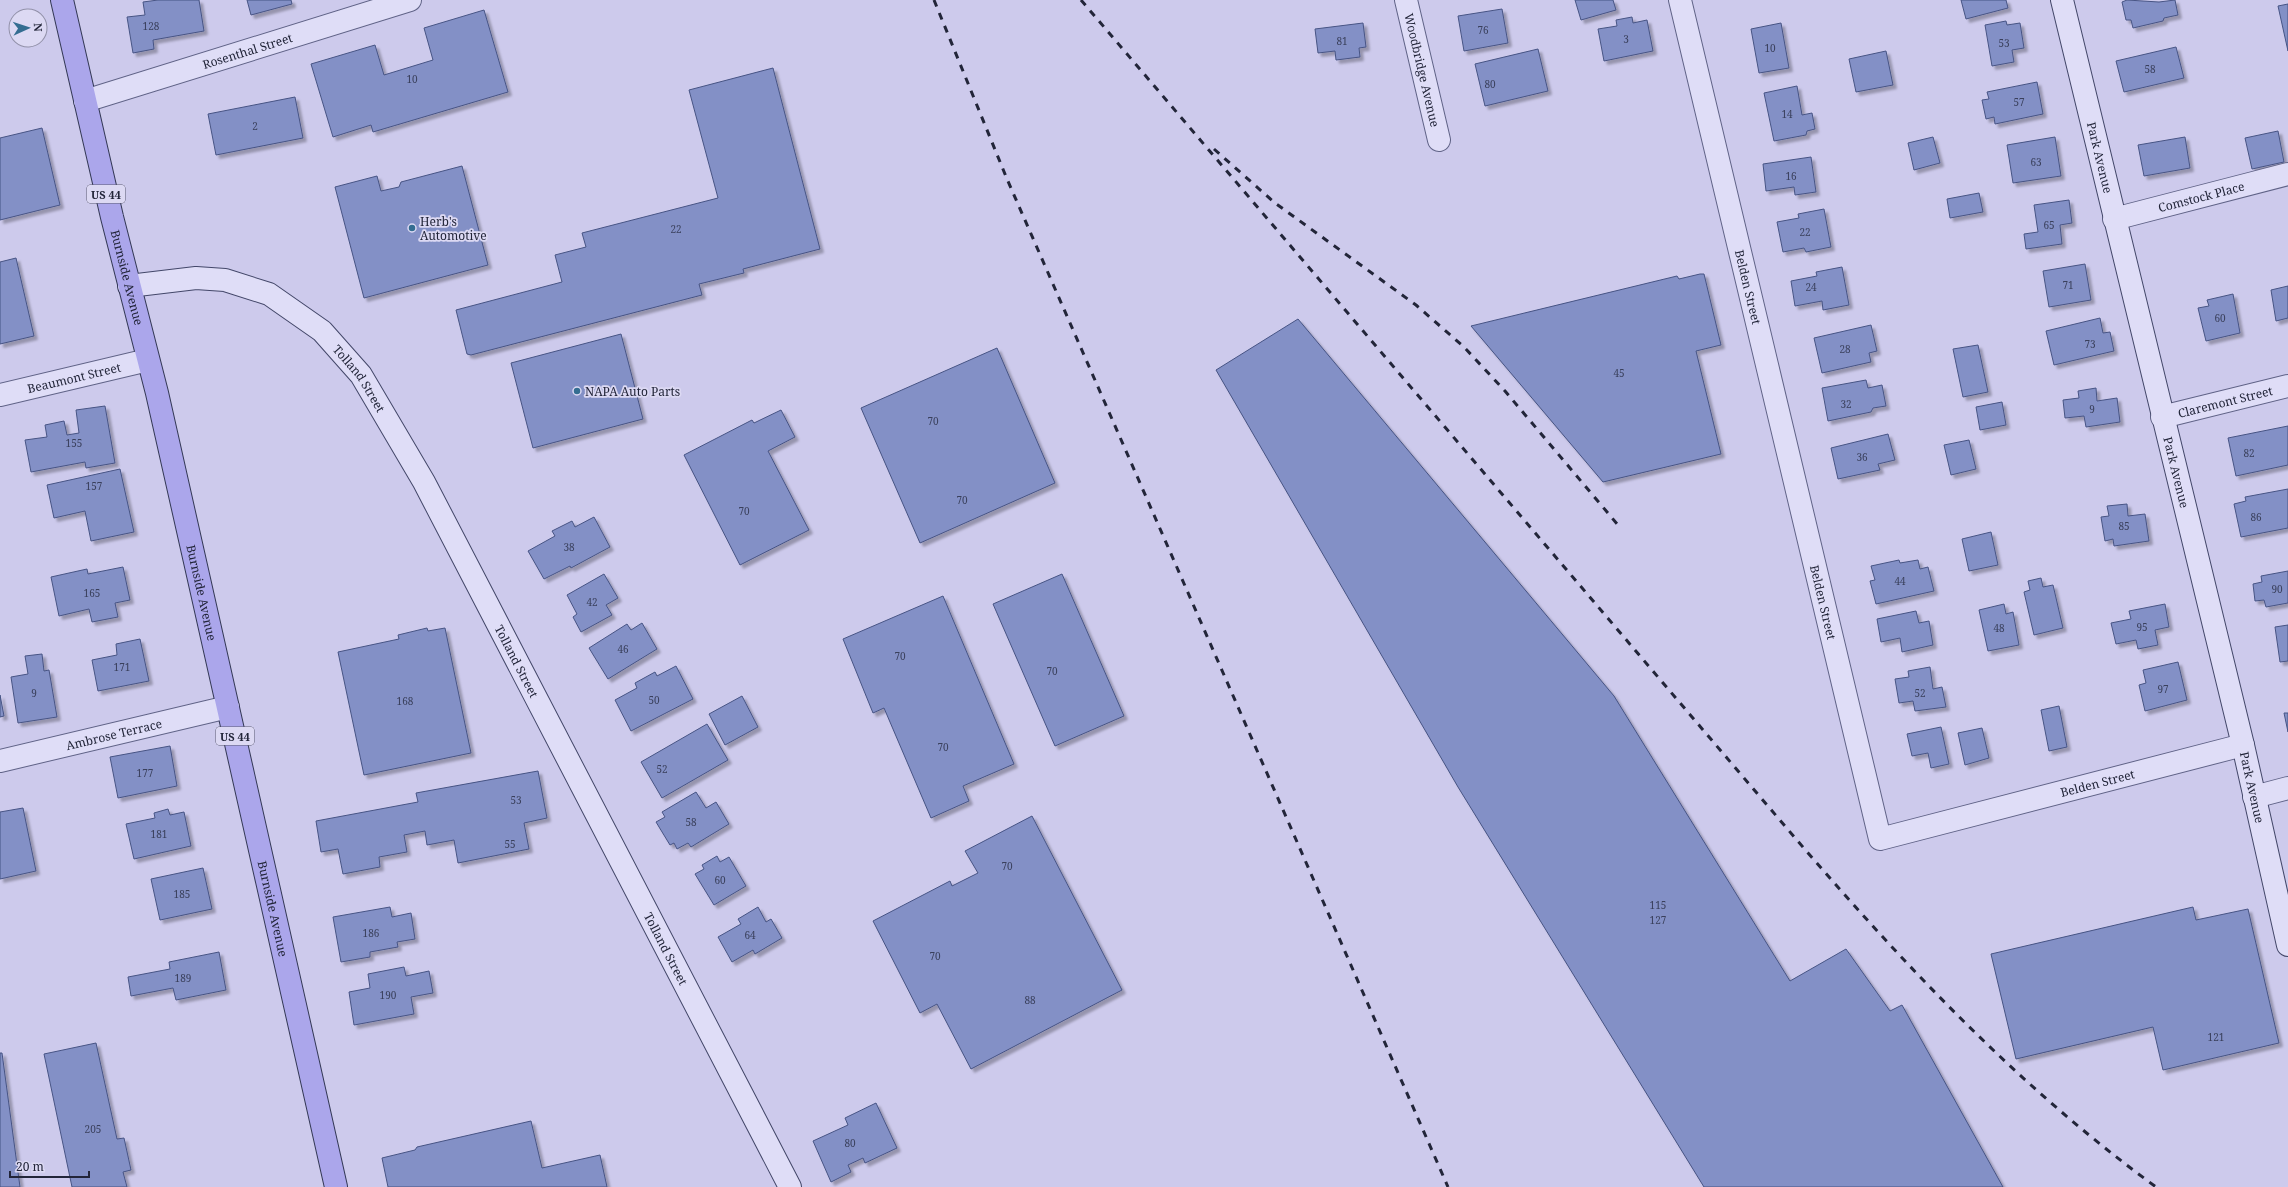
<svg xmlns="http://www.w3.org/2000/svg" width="2288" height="1187" viewBox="0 0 2288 1187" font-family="'Noto Serif',serif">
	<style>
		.building { fill: #8390c6; stroke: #475484; filter: url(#shadow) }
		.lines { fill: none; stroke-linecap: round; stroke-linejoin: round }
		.street-casing { stroke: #606387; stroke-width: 24 }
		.secondary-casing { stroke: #434769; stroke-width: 24 }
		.primary-casing { stroke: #333855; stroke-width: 24 }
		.street { stroke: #dfddf7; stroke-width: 22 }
		.secondary { stroke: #dfddf7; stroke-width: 22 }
		.primary { stroke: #aba6eb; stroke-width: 22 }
		.rail { stroke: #222539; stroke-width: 3; stroke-dasharray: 7 7; stroke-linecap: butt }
		.poi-dot { fill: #346d91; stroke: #dcd9f3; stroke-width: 1.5 }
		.labels { text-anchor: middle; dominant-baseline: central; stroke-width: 3.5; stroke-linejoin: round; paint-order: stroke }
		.number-label { font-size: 10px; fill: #3a405c }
		.shield { fill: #dcd9f3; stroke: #5a5b71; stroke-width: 1 }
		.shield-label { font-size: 11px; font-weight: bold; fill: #222539 }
		.street-label { font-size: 12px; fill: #222539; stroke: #dcd9f3 }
		.poi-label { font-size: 12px; fill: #222539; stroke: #dcd9f3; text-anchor: start }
	</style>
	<defs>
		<filter id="shadow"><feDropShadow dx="3.5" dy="3.5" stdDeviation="1" flood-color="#0004"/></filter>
	</defs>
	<rect width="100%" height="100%" fill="#cdcaec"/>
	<path class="building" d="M 158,0 L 199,0 L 204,31 L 153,40 L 154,49 L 133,53 L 127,17 L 145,15 L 143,2 Z
		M 247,0 L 291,0 L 292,4 L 251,15 Z
		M 1575,0 L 1613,0 L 1616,10 L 1581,20 Z
		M 1961,0 L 2006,0 L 2008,8 L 1966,19 Z
		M 2127,0 L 2159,2 L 2175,0 L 2178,15 L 2164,18 L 2163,21 L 2133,28 L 2131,20 L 2126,20 L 2122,2 Z
		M 2288,4 L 2288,51 L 2278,6 Z
		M 1502,9 L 1508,43 L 1464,51 L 1458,16 Z
		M 484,10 L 508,92 L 373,132 L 371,125 L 333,137 L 311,64 L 375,45 L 384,75 L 433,60 L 424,28 Z
		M 1632,17 L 1633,23 L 1647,20 L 1653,51 L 1604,61 L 1598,29 L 1617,26 L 1616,20 Z
		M 2006,21 L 2007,25 L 2020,23 L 2024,48 L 2012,50 L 2014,62 L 1992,66 L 1985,25 Z
		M 1363,23 L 1366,47 L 1359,48 L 1360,57 L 1336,60 L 1335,51 L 1318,53 L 1315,29 Z
		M 1781,23 L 1789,68 L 1759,73 L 1751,29 Z
		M 2176,47 L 2184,78 L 2124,92 L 2116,61 Z
		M 1538,49 L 1548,91 L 1485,106 L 1475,64 Z
		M 1886,51 L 1893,85 L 1856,92 L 1849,59 Z
		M 773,68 L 820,249 L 743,269 L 744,273 L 699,284 L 702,295 L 471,355 L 467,354 L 456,310 L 562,282 L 555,255 L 586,247 L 582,233 L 718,198 L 689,90 Z
		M 2037,82 L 2043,114 L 1995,124 L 1994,117 L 1986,119 L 1982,100 L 1989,99 L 1987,92 Z
		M 1797,86 L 1802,115 L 1812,113 L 1815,129 L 1807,131 L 1806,135 L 1774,141 L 1764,93 Z
		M 295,97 L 303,138 L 216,155 L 208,114 Z
		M 42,128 L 60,205 L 0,220 L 0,138 Z
		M 2278,131 L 2284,162 L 2252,169 L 2245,138 Z
		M 1933,137 L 1940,163 L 1914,170 L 1908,143 Z
		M 2055,137 L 2061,176 L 2013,183 L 2007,145 Z
		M 2185,137 L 2190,168 L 2144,176 L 2138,145 Z
		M 1811,157 L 1816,192 L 1795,195 L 1794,187 L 1766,191 L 1763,164 Z
		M 462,166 L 488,265 L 364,298 L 335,187 L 377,176 L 381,191 L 399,187 L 401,182 Z
		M 1979,193 L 1983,212 L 1950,218 L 1947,199 Z
		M 2069,200 L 2072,223 L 2060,225 L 2062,244 L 2026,249 L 2024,234 L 2038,232 L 2034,205 Z
		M 1824,209 L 1831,247 L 1806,252 L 1804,248 L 1783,252 L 1777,222 L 1799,218 L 1798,214 Z
		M 16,258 L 34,336 L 0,344 L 0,262 Z
		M 2085,264 L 2091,300 L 2049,307 L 2043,271 Z
		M 1842,267 L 1849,305 L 1823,310 L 1822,301 L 1795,306 L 1791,281 L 1817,276 L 1816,272 Z
		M 1700,274 L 1704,274 L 1721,345 L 1696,351 L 1721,454 L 1603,482 L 1471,326 L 1677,276 L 1679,279 Z
		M 2288,286 L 2288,318 L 2276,321 L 2271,290 Z
		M 2233,294 L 2240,333 L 2206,341 L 2198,308 L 2209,306 L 2207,300 Z
		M 2100,318 L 2103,333 L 2110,332 L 2114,351 L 2054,365 L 2046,331 Z
		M 1298,319 L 1614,696 L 1790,981 L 1846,949 L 1890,1011 L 1902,1005 L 2003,1187 L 1704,1187 L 1458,787 L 1216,370 Z
		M 1871,325 L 1877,351 L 1869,353 L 1871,362 L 1822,373 L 1814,338 Z
		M 621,334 L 643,419 L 533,448 L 511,363 Z
		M 1978,345 L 1988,392 L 1963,397 L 1953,349 Z
		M 997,348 L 1055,483 L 920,543 L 861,408 Z
		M 1866,380 L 1868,388 L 1882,385 L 1886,406 L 1873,408 L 1871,412 L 1828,421 L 1822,388 Z
		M 2096,388 L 2097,401 L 2117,398 L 2120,422 L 2086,427 L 2084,416 L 2065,418 L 2063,400 L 2079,398 L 2078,391 Z
		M 2002,402 L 2006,425 L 1980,430 L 1976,407 Z
		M 105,406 L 115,463 L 86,468 L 85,462 L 31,472 L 25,440 L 47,437 L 45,425 L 64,421 L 67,435 L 79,433 L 76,410 Z
		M 781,410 L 795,437 L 768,451 L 809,530 L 740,565 L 684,455 L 752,420 L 754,423 Z
		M 2288,426 L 2288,465 L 2236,476 L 2228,438 Z
		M 1888,434 L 1895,460 L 1878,464 L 1880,470 L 1838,479 L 1831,448 Z
		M 1969,440 L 1976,469 L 1951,475 L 1944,445 Z
		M 120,469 L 134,532 L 91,541 L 85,511 L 54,518 L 47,485 Z
		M 2288,489 L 2288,528 L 2241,537 L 2234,504 L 2246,501 L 2245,497 Z
		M 2127,504 L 2128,516 L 2145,514 L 2149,541 L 2114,546 L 2113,539 L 2105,541 L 2101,517 L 2109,516 L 2107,506 Z
		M 594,517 L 610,547 L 571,568 L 570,566 L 544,579 L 528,551 L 555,536 L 552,531 L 572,521 L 575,527 Z
		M 1991,532 L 1998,565 L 1969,571 L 1962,539 Z
		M 1899,560 L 1900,563 L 1918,560 L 1920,569 L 1928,567 L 1934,591 L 1876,604 L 1870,581 L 1875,580 L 1871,566 Z
		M 123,567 L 130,600 L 115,603 L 118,617 L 92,622 L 89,609 L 59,616 L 51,577 L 87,569 L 88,574 Z
		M 2288,571 L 2288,603 L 2266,607 L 2264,600 L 2255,601 L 2253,584 L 2262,582 L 2261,576 Z
		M 604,574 L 618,598 L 606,605 L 612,615 L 581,632 L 573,617 L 577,614 L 567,595 Z
		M 1062,574 L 1124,716 L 1055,746 L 993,604 Z
		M 2041,578 L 2043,587 L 2053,585 L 2063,628 L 2034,635 L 2024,592 L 2030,590 L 2028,581 Z
		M 943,596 L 1014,764 L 963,786 L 969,801 L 931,818 L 884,708 L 873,713 L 843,639 Z
		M 2004,604 L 2006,614 L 2013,612 L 2019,645 L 1988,651 L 1979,610 Z
		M 2165,604 L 2169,627 L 2155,630 L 2158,645 L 2138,649 L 2136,640 L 2116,644 L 2111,623 L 2131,619 L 2129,611 Z
		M 1916,611 L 1919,623 L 1929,621 L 1933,645 L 1902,652 L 1900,638 L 1881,642 L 1877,619 Z
		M 642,623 L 657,649 L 608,679 L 589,648 L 627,624 L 631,630 Z
		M 2288,625 L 2288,661 L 2280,662 L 2275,627 Z
		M 427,628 L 428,631 L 445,628 L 471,753 L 364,775 L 338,652 L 399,639 L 398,635 Z
		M 140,639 L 149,681 L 98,691 L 92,660 L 117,655 L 116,644 Z
		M 42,654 L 44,671 L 49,670 L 57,717 L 18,723 L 11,677 L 28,674 L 25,656 Z
		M 2178,662 L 2187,700 L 2145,711 L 2139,685 L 2146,683 L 2143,670 Z
		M 676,666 L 693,699 L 631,731 L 615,700 L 637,688 L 635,683 L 655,672 L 657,676 Z
		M 1930,667 L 1933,689 L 1942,687 L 1946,707 L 1915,711 L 1913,701 L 1899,703 L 1895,679 L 1909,677 L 1908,671 Z
		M 0,695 L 4,716 L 0,717 Z
		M 742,696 L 758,727 L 725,745 L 709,714 Z
		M 2059,706 L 2067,747 L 2049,751 L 2041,710 Z
		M 2284,713 L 2288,713 L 2288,732 Z
		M 707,724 L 728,760 L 662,798 L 641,762 Z
		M 1941,727 L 1949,764 L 1931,768 L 1928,753 L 1912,756 L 1907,734 Z
		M 1982,728 L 1989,758 L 1965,765 L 1958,733 Z
		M 170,746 L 177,786 L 118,798 L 110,757 Z
		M 538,771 L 547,818 L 524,823 L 529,849 L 458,863 L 454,840 L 427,845 L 425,831 L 404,835 L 407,852 L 379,857 L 380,867 L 343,874 L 338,849 L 321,852 L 316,821 L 418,802 L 416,793 Z
		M 696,792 L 706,808 L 716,802 L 729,824 L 691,847 L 688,843 L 677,849 L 674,843 L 670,845 L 656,822 L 665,817 L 662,812 Z
		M 23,808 L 36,871 L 0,879 L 0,812 Z
		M 168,809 L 170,815 L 184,812 L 191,846 L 134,859 L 126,824 L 155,818 L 154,813 Z
		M 1032,816 L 1122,990 L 971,1069 L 937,1004 L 920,1013 L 873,921 L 950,881 L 952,886 L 978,873 L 965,851 Z
		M 717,856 L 720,862 L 729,857 L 746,886 L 714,905 L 695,874 L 704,869 L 702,865 Z
		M 203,868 L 212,909 L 160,920 L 151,879 Z
		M 390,907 L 392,917 L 411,913 L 415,939 L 397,942 L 398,947 L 370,952 L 370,957 L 341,962 L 333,917 Z
		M 758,907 L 766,922 L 771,919 L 782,938 L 755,954 L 753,950 L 732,962 L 718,937 L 741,924 L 738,919 Z
		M 2193,907 L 2196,920 L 2248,909 L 2279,1043 L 2163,1070 L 2153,1027 L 2016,1059 L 1991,954 Z
		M 219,952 L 226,990 L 176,1000 L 173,988 L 131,996 L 128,977 L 170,969 L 169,962 Z
		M 404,967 L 406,976 L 429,971 L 433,993 L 411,997 L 414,1014 L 354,1025 L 349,992 L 370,988 L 368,974 Z
		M 96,1043 L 117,1139 L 124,1138 L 131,1170 L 123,1172 L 127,1187 L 72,1187 L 44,1054 Z
		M 0,1053 L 2,1053 L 20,1187 L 0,1187 Z
		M 876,1103 L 897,1148 L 865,1163 L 863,1158 L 848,1165 L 851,1172 L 831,1182 L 813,1141 L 848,1125 L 845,1118 Z
		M 531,1121 L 542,1168 L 600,1155 L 607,1187 L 388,1187 L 382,1158 L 415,1150 L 417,1147 Z"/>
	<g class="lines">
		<g class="street-casing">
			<g id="street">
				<path id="s1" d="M 1406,0 L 1439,140"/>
				<path id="s2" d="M 1680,0 L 1880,839 L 2243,745"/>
				<path id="s3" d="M 85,101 L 410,0"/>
				<path id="s4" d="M 2114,219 L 2288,174"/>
				<path id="s5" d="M 0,395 L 148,360"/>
				<path id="s6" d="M 2162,417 L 2288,386"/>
				<path id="s7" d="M 0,761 L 228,707"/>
				<path d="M 2254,797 L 2288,788"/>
			</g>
		</g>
		<g class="secondary-casing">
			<g id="secondary">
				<path id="s8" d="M 2062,0 L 2243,745 L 2288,945"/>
				<path id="s9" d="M 129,286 L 196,278 L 225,280 L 269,294 L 322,331 L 361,375 L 424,482 L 790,1187"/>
			</g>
		</g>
		<g class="primary-casing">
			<g id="primary">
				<path id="s10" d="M 62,0 L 112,217 L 157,393 L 336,1187"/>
			</g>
		</g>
		<use href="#street" class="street"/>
		<use href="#secondary" class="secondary"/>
		<use href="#primary" class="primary"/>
		<path class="rail" d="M 934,0 L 1007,179 L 1448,1187
			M 1081,0 L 1796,839 C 1907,968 2018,1086 2156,1187
			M 1214,149 L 1275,203 L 1416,305 L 1464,347 L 1505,391 L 1618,525"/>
	</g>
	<g class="poi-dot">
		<circle cx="412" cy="228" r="4"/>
		<circle cx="577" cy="391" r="4"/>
	</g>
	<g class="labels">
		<g class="number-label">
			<text x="151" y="26">128</text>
			<text x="1483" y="30">76</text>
			<text x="1626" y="39">3</text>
			<text x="1342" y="41">81</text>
			<text x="2004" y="43">53</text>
			<text x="1770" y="48">10</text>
			<text x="2150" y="69">58</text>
			<text x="412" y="79">10</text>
			<text x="1490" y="84">80</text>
			<text x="2019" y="102">57</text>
			<text x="1787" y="114">14</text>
			<text x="255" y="126">2</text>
			<text x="2036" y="162">63</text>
			<text x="1791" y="176">16</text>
			<text x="2049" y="225">65</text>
			<text x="676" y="229">22</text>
			<text x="1805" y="232">22</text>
			<text x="2068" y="285">71</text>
			<text x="1811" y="287">24</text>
			<text x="2220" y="318">60</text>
			<text x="2090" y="344">73</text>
			<text x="1845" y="349">28</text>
			<text x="1619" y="373">45</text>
			<text x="1846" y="404">32</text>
			<text x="2092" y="409">9</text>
			<text x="933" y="421">70</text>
			<text x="74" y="443">155</text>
			<text x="2249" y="453">82</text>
			<text x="1862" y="457">36</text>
			<text x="94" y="486">157</text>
			<text x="962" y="500">70</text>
			<text x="744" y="511">70</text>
			<text x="2256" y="517">86</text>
			<text x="2124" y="526">85</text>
			<text x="569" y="547">38</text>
			<text x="1900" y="581">44</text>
			<text x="2277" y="589">90</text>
			<text x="92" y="593">165</text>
			<text x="592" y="602">42</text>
			<text x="2142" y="627">95</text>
			<text x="1999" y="628">48</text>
			<text x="623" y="649">46</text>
			<text x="900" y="656">70</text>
			<text x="122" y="667">171</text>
			<text x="1052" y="671">70</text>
			<text x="2163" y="689">97</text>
			<text x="34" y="693">9</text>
			<text x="1920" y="693">52</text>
			<text x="654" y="700">50</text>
			<text x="405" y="701">168</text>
			<text x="943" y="747">70</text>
			<text x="662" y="769">52</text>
			<text x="145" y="773">177</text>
			<text x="516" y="800">53</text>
			<text x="691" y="822">58</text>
			<text x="159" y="834">181</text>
			<text x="510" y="844">55</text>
			<text x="1007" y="866">70</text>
			<text x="720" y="880">60</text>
			<text x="182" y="894">185</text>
			<text x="1658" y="905">115</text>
			<text x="1658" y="920">127</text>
			<text x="371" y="933">186</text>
			<text x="750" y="935">64</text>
			<text x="935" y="956">70</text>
			<text x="183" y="978">189</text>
			<text x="388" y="995">190</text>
			<text x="1030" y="1000">88</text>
			<text x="2216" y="1037">121</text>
			<text x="93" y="1129">205</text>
			<text x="850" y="1143">80</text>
		</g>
		<g class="shield">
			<rect x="87" y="185" width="38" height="18" rx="3"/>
			<rect x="216" y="727" width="38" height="18" rx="3"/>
		</g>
		<g class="shield-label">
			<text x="106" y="194">US 44</text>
			<text x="235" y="736">US 44</text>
		</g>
		<g class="street-label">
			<text stroke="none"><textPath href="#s3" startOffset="170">Rosenthal Street</textPath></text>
			<text stroke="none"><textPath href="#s1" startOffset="72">Woodbridge Avenue</textPath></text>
			<text stroke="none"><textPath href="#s8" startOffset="162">Park Avenue</textPath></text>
			<text stroke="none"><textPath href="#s4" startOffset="90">Comstock Place</textPath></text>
			<text stroke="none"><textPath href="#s10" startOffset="285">Burnside Avenue</textPath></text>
			<text stroke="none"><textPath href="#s2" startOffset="295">Belden Street</textPath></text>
			<text stroke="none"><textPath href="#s5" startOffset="76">Beaumont Street</textPath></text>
			<text stroke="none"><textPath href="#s9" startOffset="268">Tolland Street</textPath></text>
			<text stroke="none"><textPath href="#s6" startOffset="65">Claremont Street</textPath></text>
			<text stroke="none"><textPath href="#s8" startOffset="486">Park Avenue</textPath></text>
			<text stroke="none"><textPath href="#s10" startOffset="609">Burnside Avenue</textPath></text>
			<text stroke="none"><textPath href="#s2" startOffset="619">Belden Street</textPath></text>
			<text stroke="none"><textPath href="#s9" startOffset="592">Tolland Street</textPath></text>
			<text stroke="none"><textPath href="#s7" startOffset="117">Ambrose Terrace</textPath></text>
			<text stroke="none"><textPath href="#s2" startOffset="1087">Belden Street</textPath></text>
			<text stroke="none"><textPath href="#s8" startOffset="810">Park Avenue</textPath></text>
			<text stroke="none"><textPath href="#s10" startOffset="933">Burnside Avenue</textPath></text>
			<text stroke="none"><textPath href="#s9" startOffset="916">Tolland Street</textPath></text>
		</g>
		<g class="poi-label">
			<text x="420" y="221">Herb's<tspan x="420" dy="14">Automotive</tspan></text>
			<text x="585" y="391">NAPA Auto Parts</text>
		</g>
	</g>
	<g transform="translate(28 28) rotate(87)"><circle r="19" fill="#dcd9f3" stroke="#9291a9"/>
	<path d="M0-3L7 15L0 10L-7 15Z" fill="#346d91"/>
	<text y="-6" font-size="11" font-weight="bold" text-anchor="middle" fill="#222539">N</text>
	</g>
	<path d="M10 1171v6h79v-6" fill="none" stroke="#222539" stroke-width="2"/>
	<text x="16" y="1171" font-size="12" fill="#222539" stroke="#dcd9f3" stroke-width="3" paint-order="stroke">20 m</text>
</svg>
